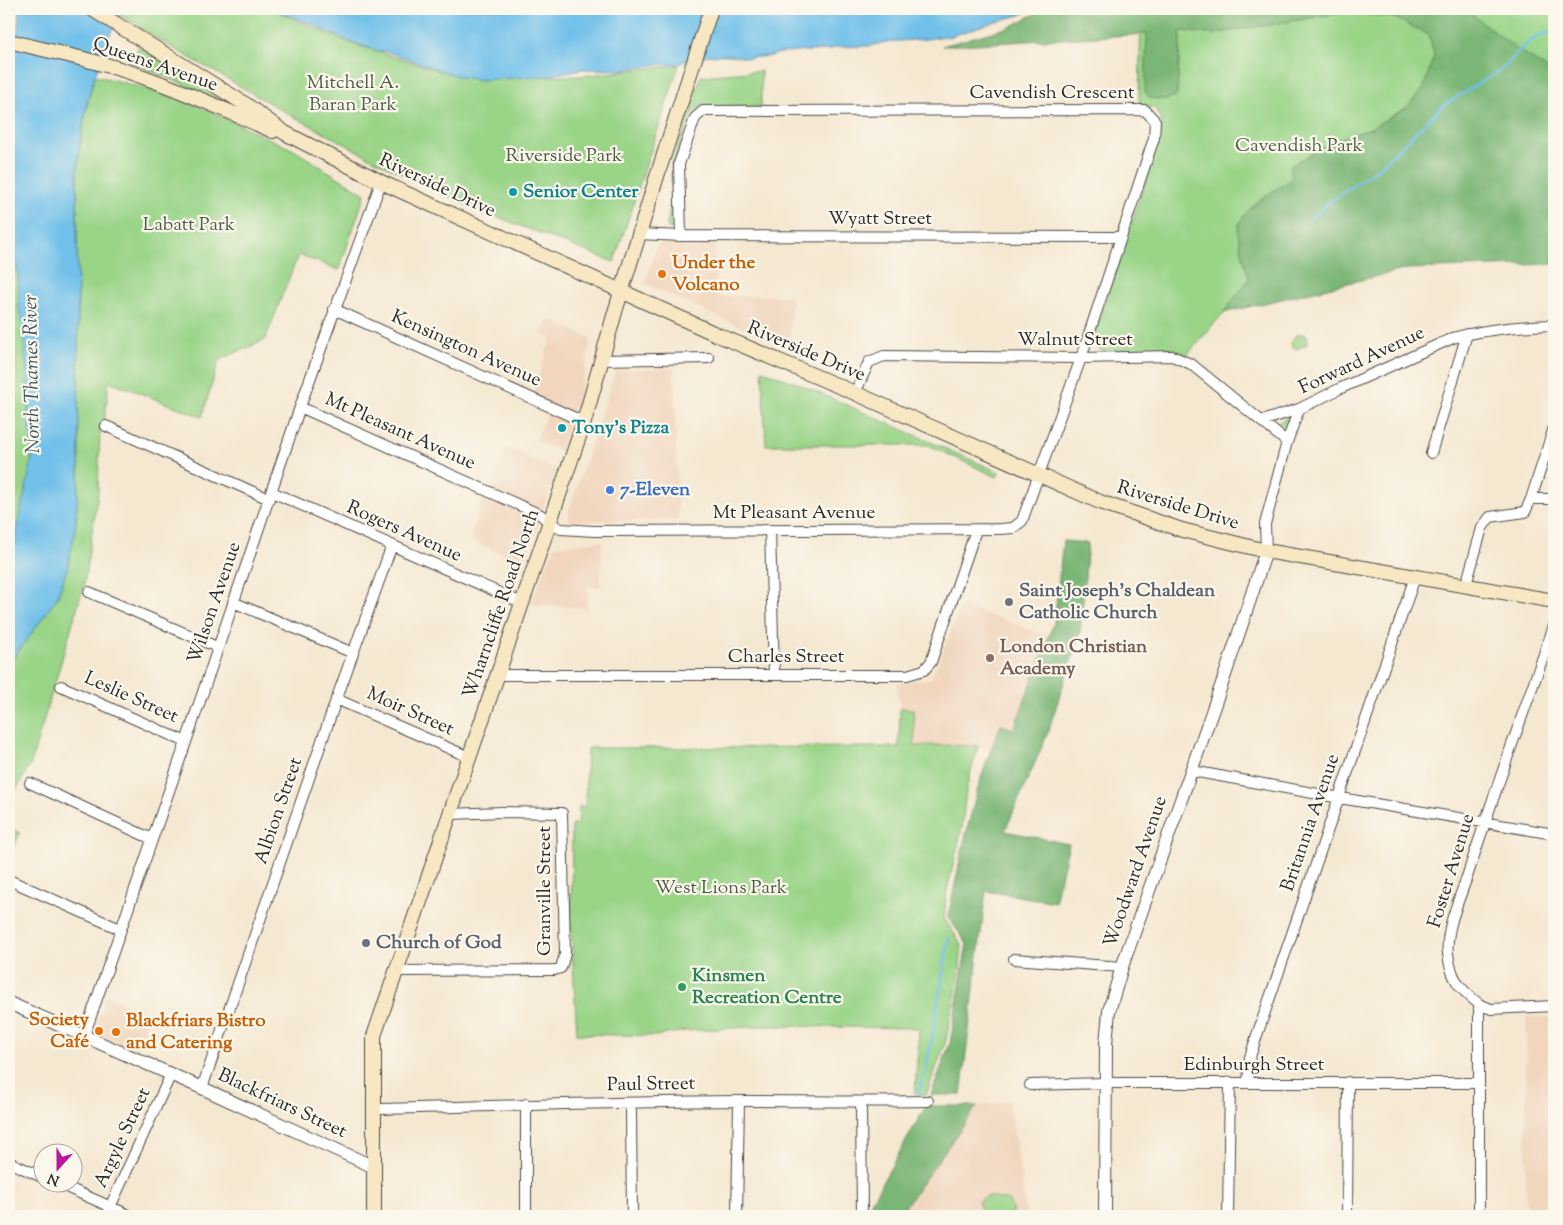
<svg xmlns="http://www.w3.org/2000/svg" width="1563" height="1225" viewBox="0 0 1563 1225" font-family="'Sorts Mill Goudy',serif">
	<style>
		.built { fill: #f1d5bd }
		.green { fill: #99d487; stroke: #628059 }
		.forest { fill: #7ab674; stroke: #527050 }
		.water { fill: #6fc0ea; stroke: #4d768a }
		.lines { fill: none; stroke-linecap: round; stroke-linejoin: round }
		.stream { stroke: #6fc0ea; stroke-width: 2.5 }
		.minor-casing { stroke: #494744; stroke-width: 12 }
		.tertiary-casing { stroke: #494744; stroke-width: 14 }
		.secondary-casing { stroke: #494744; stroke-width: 16 }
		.minor { stroke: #fff; stroke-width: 10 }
		.tertiary { stroke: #fff; stroke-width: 12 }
		.secondary { stroke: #f7e8c3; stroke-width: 14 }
		.culture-dot { fill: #0f9aa8; stroke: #fbf7ec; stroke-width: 2 }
		.food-dot { fill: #e8710a; stroke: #fbf7ec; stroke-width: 2 }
		.shop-dot { fill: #3f7fe0; stroke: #fbf7ec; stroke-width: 2 }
		.worship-dot { fill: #6b7280; stroke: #fbf7ec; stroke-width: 2 }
		.education-dot { fill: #8d6e63; stroke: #fbf7ec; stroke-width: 2 }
		.leisure-dot { fill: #2e9e5b; stroke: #fbf7ec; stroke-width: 2 }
		.labels { text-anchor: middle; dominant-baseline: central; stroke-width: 4.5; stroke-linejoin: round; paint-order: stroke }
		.street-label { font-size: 19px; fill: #2b2b2b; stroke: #fbf7ec }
		.park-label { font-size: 19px; fill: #4c5e47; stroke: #fbf7ec }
		.culture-label { font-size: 19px; font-weight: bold; fill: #0d838f; stroke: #fbf7ec; text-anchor: start }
		.food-label { font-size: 19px; font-weight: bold; fill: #c56008; stroke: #fbf7ec; text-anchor: start }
		.shop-label { font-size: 19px; font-weight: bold; fill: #366cbe; stroke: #fbf7ec; text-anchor: start }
		.worship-label { font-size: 19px; font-weight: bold; fill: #5b616d; stroke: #fbf7ec; text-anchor: start }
		.education-label { font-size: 19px; font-weight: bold; fill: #785e54; stroke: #fbf7ec; text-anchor: start }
		.leisure-label { font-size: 19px; font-weight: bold; fill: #27864d; stroke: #fbf7ec; text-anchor: start }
		.water-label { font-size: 20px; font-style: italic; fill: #3f5864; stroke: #fbf7ec }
	</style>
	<rect width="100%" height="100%" fill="#fbf7ec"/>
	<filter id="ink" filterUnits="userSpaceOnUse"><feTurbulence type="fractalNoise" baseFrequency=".02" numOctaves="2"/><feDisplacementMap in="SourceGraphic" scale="10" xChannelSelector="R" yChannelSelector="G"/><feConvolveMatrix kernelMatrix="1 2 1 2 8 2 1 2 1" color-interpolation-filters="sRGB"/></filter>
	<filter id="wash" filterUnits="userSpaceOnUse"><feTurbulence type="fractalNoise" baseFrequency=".0096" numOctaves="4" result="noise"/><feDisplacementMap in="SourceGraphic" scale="20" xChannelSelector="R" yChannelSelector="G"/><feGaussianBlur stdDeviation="1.12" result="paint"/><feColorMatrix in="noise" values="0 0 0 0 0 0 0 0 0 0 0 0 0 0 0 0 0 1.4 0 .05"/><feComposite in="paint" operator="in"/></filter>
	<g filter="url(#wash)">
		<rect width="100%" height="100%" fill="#f5e8d1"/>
		<path class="built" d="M 715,242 L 716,296 L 791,296 L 790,349 L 645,284 L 658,244 Z
			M 549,319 L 591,338 L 573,427 L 566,453 L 536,440 L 549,409 L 531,401 L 551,338 L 541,334 Z
			M 674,368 L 678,520 L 570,521 L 568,513 L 616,370 Z
			M 506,447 L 557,470 L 524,563 L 470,540 L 485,493 L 492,487 Z
			M 602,541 L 601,587 L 588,587 L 587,608 L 530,604 L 555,546 Z
			M 962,605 L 1049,637 L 1014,729 L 1001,725 L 990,751 L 978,746 L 935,745 L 914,746 L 913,709 L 900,708 L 897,683 L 931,679 Z
			M 105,996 L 150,1014 L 135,1053 L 94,1034 Z
			M 1526,1017 L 1554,1017 L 1554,1216 L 1526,1216 Z
			M 1009,1101 L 1027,1216 L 902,1216 L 902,1211 L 977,1106 Z"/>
		<path class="green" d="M 124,9 L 272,9 L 347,42 L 460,77 L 580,76 L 679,65 L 614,262 L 464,204 L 371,158 L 285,112 L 157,39 L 120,15 Z
			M 1141,9 L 1554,9 L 1554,243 L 1485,245 L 1232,303 L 1187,355 L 1174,349 L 1101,351 L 1095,345 L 1094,336 L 1162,131 L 1162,122 L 1155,108 L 1139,107 Z
			M 139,46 L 242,109 L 241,111 L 183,84 L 131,63 Z
			M 9,51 L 16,53 L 35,469 L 15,542 L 9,558 Z
			M 761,71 L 761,107 L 701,107 L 692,113 L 674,164 L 675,226 L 671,228 L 668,228 L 667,225 L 672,195 L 671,166 L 701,76 Z
			M 95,75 L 151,90 L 200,107 L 292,149 L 365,194 L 339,270 L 300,255 L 294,265 L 265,340 L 219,360 L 202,417 L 109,381 L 104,424 L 100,429 L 98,492 L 84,585 L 30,766 L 9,801 L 9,664 L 57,598 L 67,569 L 75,531 L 79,478 L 77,175 C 80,141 85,108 95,75 Z
			M 1299,334 L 1305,334 L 1308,339 L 1306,345 L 1296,349 L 1292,347 C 1290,340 1292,338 1299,334 Z
			M 762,370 L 799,384 L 999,472 L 997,477 L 928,445 L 766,445 Z
			M 1288,418 L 1292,421 L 1285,433 L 1275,423 Z
			M 900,708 L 913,709 L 915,746 L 935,745 L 978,746 L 966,789 L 962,828 L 947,890 L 944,918 L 962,945 L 959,976 L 945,1044 L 926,1095 L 915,1094 L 919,1028 L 765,1026 L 685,1031 L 656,1036 L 577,1034 L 571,931 L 572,824 L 578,824 L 579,806 L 585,807 L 587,748 L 899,747 Z
			M 9,828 L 20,833 L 9,858 Z
			M 987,1196 L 1009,1201 L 1013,1212 L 1013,1216 C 998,1216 983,1220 978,1202 Z"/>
		<path class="forest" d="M 1044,9 L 1465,9 L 1515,48 L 1554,73 L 1554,264 L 1407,269 L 1223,313 L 1249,279 C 1245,264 1240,248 1238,233 C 1236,210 1276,190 1292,179 L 1290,166 L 1334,141 L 1371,128 L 1406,108 L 1423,89 L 1434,56 L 1429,35 L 1395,18 L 1347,12 L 1213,34 L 1181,31 L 1177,95 L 1166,100 L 1150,98 L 1145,92 L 1147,34 L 942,46 L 1010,27 Z
			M 1063,541 L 1088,543 L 1080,633 L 1047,735 L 1005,831 L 1069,844 L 1055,902 L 986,891 L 961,1095 L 931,1095 L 950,1043 L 967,944 L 948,917 C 962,852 974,786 1001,725 L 1014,729 L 1054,623 Z
			M 926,1106 L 977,1106 L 902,1211 L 902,1216 L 870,1216 L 871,1202 Z"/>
		<path class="water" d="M 19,9 L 124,9 L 111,32 L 95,75 L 88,99 L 80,141 L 77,175 L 77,220 L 79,478 L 75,531 L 67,569 L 57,598 L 9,664 L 9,558 L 15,542 L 20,512 L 27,484 L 33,452 L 28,420 L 28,389 L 23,327 L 19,309 L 18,273 L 13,248 L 9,196 L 10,123 L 9,91 L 14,43 L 18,29 Z
			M 272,9 L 1036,9 L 1020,15 L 996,21 L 949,37 L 946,36 L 927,39 L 886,42 L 870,46 L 836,47 L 829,50 L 779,53 L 772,56 L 747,58 L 731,55 L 711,55 L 698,57 L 678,64 L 661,64 L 622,70 L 582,69 L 547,76 L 482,80 L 460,77 L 388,52 L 378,51 L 351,42 L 332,34 L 314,25 Z"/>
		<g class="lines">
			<path class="stream" d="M 1310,220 L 1331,201 L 1377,169 L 1444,105 L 1504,68 L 1519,51 L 1531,40 L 1546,33 L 1554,33
				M 919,1094 L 922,1078 L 926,1072 L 927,1062 L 931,1043 L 949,937"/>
		</g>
	</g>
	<g filter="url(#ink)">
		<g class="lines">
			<g class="minor-casing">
				<path id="minor" d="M 639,234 L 681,236 L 1121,237
					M 334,309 L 584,422
					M 601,360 L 709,358
					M 855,393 L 869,362 L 884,356 L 1081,358 L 1172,356 L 1191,364 L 1287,442
					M 300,407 L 541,515 L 550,523 L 561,529 L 594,531 L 1000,529 L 1013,528 L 1022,521 L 1081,358 L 1154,138 L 1155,121 L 1145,110 L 703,111 L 695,118 L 679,164 L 681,236
					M 1262,421 L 1299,409
					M 106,426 L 269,499
					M 1431,453 L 1467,334
					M 272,492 L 522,603
					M 1531,499 L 1554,499
					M 770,530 L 774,674
					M 1266,551 L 1265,524 L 1287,442 L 1299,409 L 1339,389 L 1453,338 C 1485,329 1521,326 1554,325
					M 1466,585 L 1482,528 L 1490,517 L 1525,512 L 1531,499 L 1554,427
					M 89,592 L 217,647
					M 233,602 L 353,653
					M 497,675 L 907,675 L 924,670 L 931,662 L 976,530
					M 61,686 L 186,742
					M 336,699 L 469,757
					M 1192,771 L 1346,799 L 1554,834
					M 30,783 L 152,839
					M 9,880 L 120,929
					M 1014,959 L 1122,967
					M 396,971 L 554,970 L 561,968 L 565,954 L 562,813 L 502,812 L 450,814
					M 1479,1004 L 1491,1009 L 1554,1006
					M 84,1036 L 186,742 L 300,407 L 381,182
					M 1248,1082 L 1250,1057 L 1257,1035 L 1415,577
					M 1030,1085 L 1106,1083 L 1478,1083
					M 202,1088 L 334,706 L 392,545
					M 861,1102 L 862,1216
					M 630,1103 L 631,1111 L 632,1216
					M 374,1109 C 495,1106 617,1102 738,1101 C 802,1101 865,1102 928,1101
					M 9,1162 L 42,1177
					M 55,1182 L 131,1216
					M 106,1216 L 171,1074
					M 526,1216 L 526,1104
					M 737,1216 L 739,1101
					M 1228,1216 L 1230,1082
					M 1347,1216 L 1348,1082
					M 1479,1216 L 1479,1004 C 1460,989 1451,979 1448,954 C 1445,929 1460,898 1468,874 C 1495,790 1525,708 1554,626"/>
			</g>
			<g class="tertiary-casing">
				<path id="tertiary" d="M 9,1003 L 202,1088 L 374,1167
					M 1105,1216 L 1106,1044 L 1109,1011 L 1122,967 L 1225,675 L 1266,551"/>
			</g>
			<g class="secondary-casing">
				<path id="secondary" d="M 92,9 L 245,104 L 285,133 L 381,182 L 718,335 L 855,393 L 1100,502 L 1182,530 L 1266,551 L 1554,601
					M 9,41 C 56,53 104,62 149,79 C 191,94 232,113 273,131
					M 374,1216 L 374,1036 L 584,422 L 615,312 L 658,173 L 711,9"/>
			</g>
			<use href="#minor" class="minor"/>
			<use href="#tertiary" class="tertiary"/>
			<use href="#secondary" class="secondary"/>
		</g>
	</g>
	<g class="culture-dot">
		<circle cx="513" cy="192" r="5"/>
		<circle cx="562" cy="428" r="5"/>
	</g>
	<g class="food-dot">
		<circle cx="662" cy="274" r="5"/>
		<circle cx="99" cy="1031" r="5"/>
		<circle cx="116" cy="1032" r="5"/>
	</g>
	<circle class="shop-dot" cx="610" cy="490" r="5"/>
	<g class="worship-dot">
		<circle cx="1009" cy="602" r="5"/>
		<circle cx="366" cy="943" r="5"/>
	</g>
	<circle class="education-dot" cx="990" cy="658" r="5"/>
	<circle class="leisure-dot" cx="682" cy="987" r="5"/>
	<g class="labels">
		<g class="street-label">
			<text transform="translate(155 65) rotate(19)">Queens Avenue</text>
			<text x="1052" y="93">Cavendish Crescent</text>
			<text transform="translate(437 186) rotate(25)">Riverside Drive</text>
			<text x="880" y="219">Wyatt Street</text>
			<text x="1075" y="340">Walnut Street</text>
			<text transform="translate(466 349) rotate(24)">Kensington Avenue</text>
			<text transform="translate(806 352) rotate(23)">Riverside Drive</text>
			<text transform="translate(1362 361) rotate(-25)">Forward Avenue</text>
			<text transform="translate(400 432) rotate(24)">Mt Pleasant Avenue</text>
			<text transform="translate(1178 506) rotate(17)">Riverside Drive</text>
			<text x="794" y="513">Mt Pleasant Avenue</text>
			<text transform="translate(404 532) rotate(24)">Rogers Avenue</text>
			<text transform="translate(215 603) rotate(-71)">Wilson Avenue</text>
			<text transform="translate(502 604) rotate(-71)">Wharncliffe Road North</text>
			<text x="786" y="657">Charles Street</text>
			<text transform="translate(131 698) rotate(24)">Leslie Street</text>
			<text transform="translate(410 712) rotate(24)">Moir Street</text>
			<text transform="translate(279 811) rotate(-71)">Albion Street</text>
			<text transform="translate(1311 823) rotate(-71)">Britannia Avenue</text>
			<text transform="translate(1452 871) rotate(-73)">Foster Avenue</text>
			<text transform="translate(1136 872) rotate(-71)">Woodward Avenue</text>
			<text transform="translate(545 891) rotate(-90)">Granville Street</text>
			<text x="1254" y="1065">Edinburgh Street</text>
			<text transform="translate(651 1085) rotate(-1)">Paul Street</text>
			<text transform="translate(282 1104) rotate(25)">Blackfriars Street</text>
			<text transform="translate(123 1138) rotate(-65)">Argyle Street</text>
		</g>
		<g class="park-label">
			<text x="353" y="83">Mitchell A.<tspan x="353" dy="22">Baran Park</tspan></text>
			<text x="1299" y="146">Cavendish Park</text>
			<text x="564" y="156">Riverside Park</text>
			<text x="189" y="225">Labatt Park</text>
			<text x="721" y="888">West Lions Park</text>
		</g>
		<g class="culture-label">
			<text x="523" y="192">Senior Center</text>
			<text x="572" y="428">Tony's Pizza</text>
		</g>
		<g class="food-label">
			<text x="672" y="263">Under the<tspan x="672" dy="22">Volcano</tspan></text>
			<text x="89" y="1020" text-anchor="end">Society<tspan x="89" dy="22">Café</tspan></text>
			<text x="126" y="1021">Blackfriars Bistro<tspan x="126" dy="22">and Catering</tspan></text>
		</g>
		<g class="shop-label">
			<text x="620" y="490">7-Eleven</text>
		</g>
		<g class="worship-label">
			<text x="1019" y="591">Saint Joseph's Chaldean<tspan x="1019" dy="22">Catholic Church</tspan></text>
			<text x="376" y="943">Church of God</text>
		</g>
		<g class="education-label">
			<text x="1000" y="647">London Christian<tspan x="1000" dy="22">Academy</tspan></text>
		</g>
		<g class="leisure-label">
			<text x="692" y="976">Kinsmen<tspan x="692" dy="22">Recreation Centre</tspan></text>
		</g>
		<g class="water-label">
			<text transform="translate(33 374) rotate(-91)">North Thames River</text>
		</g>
	</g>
	<rect width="1563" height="1225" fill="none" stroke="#fbf7ec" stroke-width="30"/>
	<g transform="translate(58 1168) rotate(201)"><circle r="24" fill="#fbf7ec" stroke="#a8a59f"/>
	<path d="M0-4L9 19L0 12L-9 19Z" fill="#b5179e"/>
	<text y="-8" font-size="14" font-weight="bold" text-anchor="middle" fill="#2b2b2b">N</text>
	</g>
</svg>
